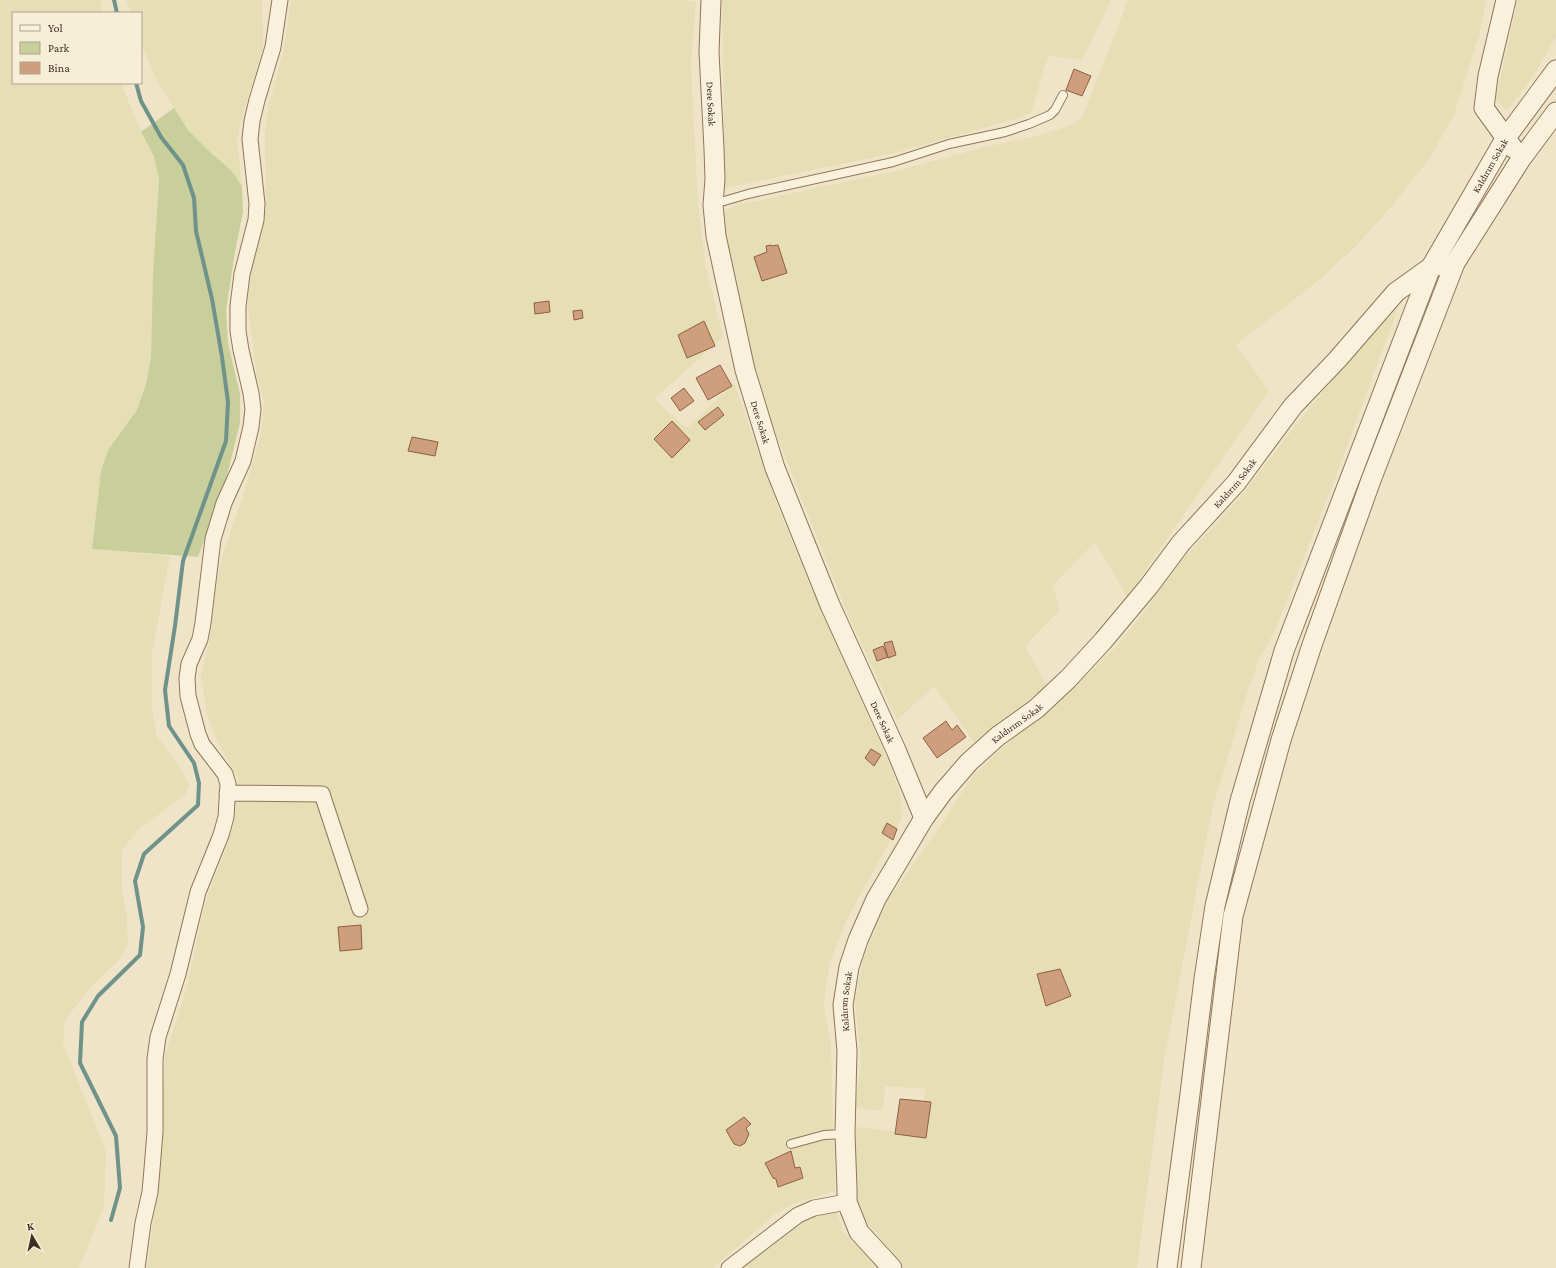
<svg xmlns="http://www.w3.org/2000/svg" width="1556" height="1268" viewBox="0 0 1556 1268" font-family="'Crimson Pro',serif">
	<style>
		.farmland { fill: #e6deb5 }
		.green { fill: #c9cf9b }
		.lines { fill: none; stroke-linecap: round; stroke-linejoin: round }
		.stream { stroke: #6f938a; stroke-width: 4 }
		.building { fill: #cf9f7d; stroke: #8d5f41 }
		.service-casing { stroke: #8d765c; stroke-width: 10 }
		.minor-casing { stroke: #8d765c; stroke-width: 17 }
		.tertiary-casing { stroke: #8d765c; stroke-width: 21 }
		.service { stroke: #faf1dc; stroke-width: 8 }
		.minor { stroke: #faf1dc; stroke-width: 15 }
		.tertiary { stroke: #faf1dc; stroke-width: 19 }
		.labels { text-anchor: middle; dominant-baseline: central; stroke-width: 3; stroke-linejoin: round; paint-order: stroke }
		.street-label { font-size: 10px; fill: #3d2e20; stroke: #f7eed8 }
	</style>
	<rect width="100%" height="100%" fill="#f0e4c8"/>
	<path class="farmland" d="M 0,0 L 100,0 L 103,13 L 13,13 L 13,83 L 121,83 L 141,132 L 154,156 L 159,180 L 153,273 L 151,357 L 146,384 L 137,410 L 108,450 L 101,471 L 92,549 L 170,556 L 152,654 L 152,709 L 157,736 L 182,771 L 189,784 L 185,795 L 138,830 L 122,850 L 122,891 L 127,918 L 128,945 L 118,961 L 90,988 L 65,1020 L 63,1043 L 106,1152 L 104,1208 L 79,1268 L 0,1268 Z
		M 126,0 L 262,0 L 263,48 L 242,117 L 237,139 L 242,186 L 231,170 L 211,153 L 188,130 L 158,83 L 141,43 L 141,13 L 131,13 Z
		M 291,0 L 684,0 L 696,2 L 691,65 L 698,204 L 705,262 L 723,337 L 654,399 L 687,428 L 734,383 L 777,505 L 808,581 L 879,739 L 900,791 L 902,817 L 895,832 L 846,921 L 831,959 L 826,984 L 824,1006 L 831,1044 L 835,1191 L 796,1203 L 775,1214 L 713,1268 L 147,1268 L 158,1179 L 165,1055 L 187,987 L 205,902 L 227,846 L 234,824 L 238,779 L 215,736 L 207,714 L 201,676 L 210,638 L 216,585 L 223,554 L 245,490 L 262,429 L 264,402 L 256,371 L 247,300 L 258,229 L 266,197 L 265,134 L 268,108 L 284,49 Z
		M 722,0 L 1111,0 L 1082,60 L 1048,56 L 1031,113 L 1015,119 L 895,153 L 725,188 Z
		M 1128,0 L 1487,0 L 1479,35 L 1454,115 L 1429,159 L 1393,205 L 1357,245 L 1319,280 L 1236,345 L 1269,391 L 1127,597 L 1095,542 L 1053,585 L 1060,610 L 1025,646 L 1047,686 L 974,742 L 934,686 L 897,720 L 848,615 L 768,414 L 735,302 L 720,215 L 736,204 L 761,200 L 900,170 L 985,147 L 1040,135 L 1072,125 L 1083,115 Z
		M 1518,0 L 1556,0 L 1556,37 L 1530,81 L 1507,110 L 1495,100 Z
		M 1399,306 L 1334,481 L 1274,633 L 1260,657 L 1248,690 L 1212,810 L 1164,1061 L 1137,1268 L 905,1268 L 865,1220 L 858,1205 L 853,1180 L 856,1127 L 921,1134 L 925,1089 L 885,1086 L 883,1111 L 855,1108 L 861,1061 L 855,1000 L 864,957 L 888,900 L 941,825 L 972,777 L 997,753 L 1028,725 L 1072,689 L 1115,648 L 1141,616 L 1180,562 L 1239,499 L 1284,440 L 1361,344 Z
		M 837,1212 L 843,1232 L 878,1268 L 742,1268 L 798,1223 L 813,1216 Z"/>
	<path class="green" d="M 174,108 L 188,130 L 211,153 L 231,170 L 242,186 L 243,212 L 235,252 L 226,310 L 228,343 L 240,394 L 240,423 L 225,483 L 198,557 L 92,549 L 101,471 L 108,450 L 137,410 L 146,384 L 151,357 L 153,273 L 159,180 L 154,156 L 141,132 Z"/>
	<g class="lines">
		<path class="stream" d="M 114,0 L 117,13
			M 111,1220 L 120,1188 L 116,1136 L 80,1063 L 82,1022 L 98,996 L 140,955 L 143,927 L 135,881 L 144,854 L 198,805 L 199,783 L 194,763 L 169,726 L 165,690 L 175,626 L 183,561 L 226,441 L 228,402 L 222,357 L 212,299 L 196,231 L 194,198 L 183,165 L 161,137 L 141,101 L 136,83"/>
	</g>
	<path class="building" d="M 1074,69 L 1091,76 L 1082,96 L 1066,90 Z
		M 771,245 L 772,246 L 778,245 L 787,273 L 762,281 L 754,257 L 767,252 L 766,246 Z
		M 549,301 L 550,312 L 535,314 L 534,303 Z
		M 582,310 L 583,318 L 574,320 L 573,311 Z
		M 704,321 L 715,346 L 687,358 L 678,335 Z
		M 720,365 L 732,386 L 708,400 L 696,378 Z
		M 684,388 L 694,401 L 680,411 L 671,398 Z
		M 718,407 L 724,415 L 705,430 L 698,422 Z
		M 672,421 L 690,440 L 672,458 L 654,439 Z
		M 412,437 L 438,442 L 435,456 L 408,451 Z
		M 892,641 L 896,655 L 888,658 L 884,643 Z
		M 883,646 L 888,657 L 877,661 L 873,650 Z
		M 946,721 L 952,730 L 957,725 L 966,737 L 937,758 L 923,738 Z
		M 871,749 L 881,755 L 874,766 L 865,758 Z
		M 887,823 L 897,829 L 893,840 L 882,833 Z
		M 361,925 L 362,949 L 340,951 L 338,927 Z
		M 1060,969 L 1071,996 L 1046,1006 L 1037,974 Z
		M 900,1099 L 931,1102 L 926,1138 L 895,1134 Z
		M 744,1117 L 751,1124 L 746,1128 L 749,1134 L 745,1143 L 740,1146 L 734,1144 L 726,1130 Z
		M 791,1151 L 795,1168 L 800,1167 L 803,1178 L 778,1187 L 776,1179 L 773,1178 L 765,1163 Z"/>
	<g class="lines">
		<g class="service-casing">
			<path id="service" d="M 714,204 L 748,194 L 893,162 L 949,144 L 1005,132 L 1029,124 L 1050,115 L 1055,110 L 1063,95
				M 791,1144 L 824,1135 L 845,1134"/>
		</g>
		<g class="minor-casing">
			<path id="minor" d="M 227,793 L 322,794 L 360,909
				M 137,1268 L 143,1223 L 150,1192 L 152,1169 L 155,1132 L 155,1059 L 158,1037 L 178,974 L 198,892 L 221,835 L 226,817 L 228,784 L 225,774 L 202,744 L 198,734 L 188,696 L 187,678 L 189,664 L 200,639 L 203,623 L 213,539 L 224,503 L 243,461 L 251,427 L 253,409 L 251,393 L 241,350 L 238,331 L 238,306 L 242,274 L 256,220 L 257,204 L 250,139 L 252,121 L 257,100 L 273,47 L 280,0
				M 729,1268 L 798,1215 L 814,1208 L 847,1202"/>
		</g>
		<g class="tertiary-casing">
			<g id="tertiary">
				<path id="s1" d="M 711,0 L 709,52 L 714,149 L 715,179 L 713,205 L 716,236 L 745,370 L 775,468 L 830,605 L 896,750 L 924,818"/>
				<path d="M 1506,0 L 1488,76 L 1484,108 L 1513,148"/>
				<path id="s2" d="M 892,1268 L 859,1232 L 847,1202 L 847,1189 L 845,1134 L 847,1051 L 843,1005 L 849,967 L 858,940 L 876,899 L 924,818 L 943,792 L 969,762 L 998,736 L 1036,709 L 1068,679 L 1103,641 L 1149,586 L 1181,543 L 1236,483 L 1293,406 L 1337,360 L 1396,292 L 1431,267 L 1455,263"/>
				<path id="s3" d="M 1167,1268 L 1189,1102 L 1204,979 L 1215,906 L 1240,801 L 1284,651 L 1431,267 L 1505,139 L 1556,70"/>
				<path d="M 1191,1268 L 1233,916 L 1281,740 L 1312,645 L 1371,480 L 1455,263 L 1521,159 L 1556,112"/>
			</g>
		</g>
		<use href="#service" class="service"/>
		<use href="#minor" class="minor"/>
		<use href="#tertiary" class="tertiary"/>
	</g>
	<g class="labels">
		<g class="street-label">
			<text stroke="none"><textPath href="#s1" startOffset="104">Dere Sokak</textPath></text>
			<text stroke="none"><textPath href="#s3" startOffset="1158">Kaldırım Sokak</textPath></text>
			<text stroke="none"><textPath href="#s1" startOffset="428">Dere Sokak</textPath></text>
			<text stroke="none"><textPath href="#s2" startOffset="943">Kaldırım Sokak</textPath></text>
			<text stroke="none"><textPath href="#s1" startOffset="752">Dere Sokak</textPath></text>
			<text stroke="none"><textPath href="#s2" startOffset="618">Kaldırım Sokak</textPath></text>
			<text stroke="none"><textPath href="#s2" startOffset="282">Kaldırım Sokak</textPath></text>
		</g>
	</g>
	<rect x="12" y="12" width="130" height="72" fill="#f7eed8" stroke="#ada18e"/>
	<rect x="20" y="25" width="20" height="6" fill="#faf1dc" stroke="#ada18e"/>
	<text x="48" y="32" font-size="12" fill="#3d2e20">Yol</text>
	<rect x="20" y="42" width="20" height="12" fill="#c9cf9b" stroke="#ada18e"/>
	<text x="48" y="52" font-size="12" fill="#3d2e20">Park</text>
	<rect x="20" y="62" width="20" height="12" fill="#cf9f7d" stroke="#ada18e"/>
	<text x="48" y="72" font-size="12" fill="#3d2e20">Bina</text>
	<g transform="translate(32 1236) rotate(351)" stroke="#f7eed8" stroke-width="3" paint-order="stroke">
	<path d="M0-3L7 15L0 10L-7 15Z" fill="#3d2e20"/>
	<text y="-6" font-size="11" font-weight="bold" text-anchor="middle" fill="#3d2e20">K</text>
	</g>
</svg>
